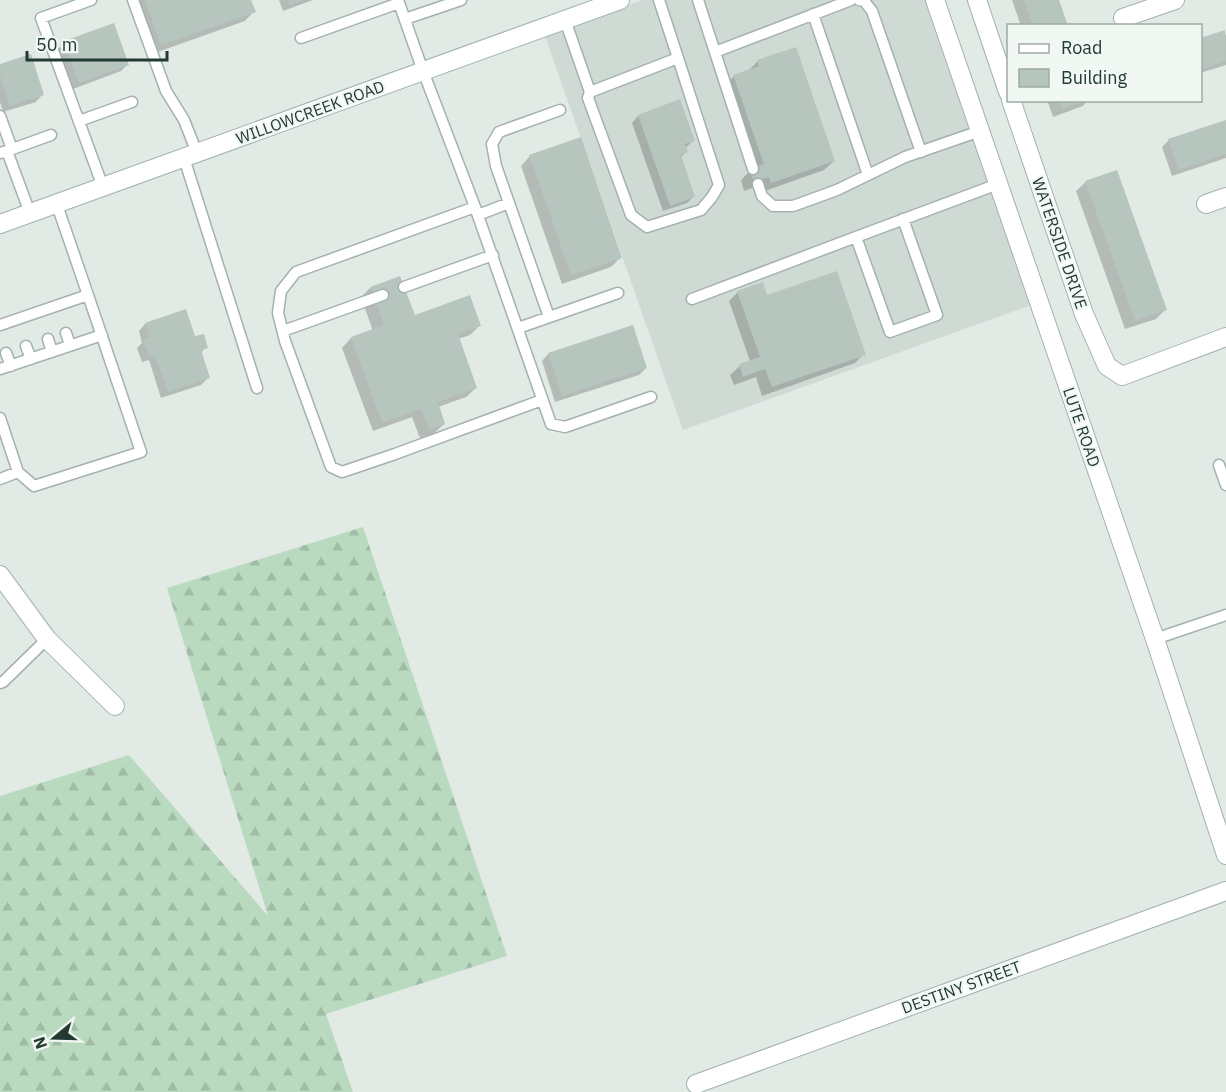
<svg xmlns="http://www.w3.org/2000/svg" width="1226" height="1092" viewBox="0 0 1226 1092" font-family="'IBM Plex Sans',sans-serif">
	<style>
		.built { fill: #cfdad4 }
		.forest { fill: url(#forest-firs) }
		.shadow { fill: #0003 }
		.building { fill: #b6c5be }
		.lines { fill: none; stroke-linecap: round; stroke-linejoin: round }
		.service-casing { stroke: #a4b2ab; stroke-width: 13 }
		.minor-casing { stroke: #a4b2ab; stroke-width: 20 }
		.tertiary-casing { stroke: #a4b2ab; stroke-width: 20 }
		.secondary-casing { stroke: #a0b5ac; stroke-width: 20 }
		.service { stroke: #fff; stroke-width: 10 }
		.minor { stroke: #fff; stroke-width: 18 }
		.tertiary { stroke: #fff; stroke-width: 18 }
		.secondary { stroke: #fff; stroke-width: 18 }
		.labels { text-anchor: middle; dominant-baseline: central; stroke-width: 4.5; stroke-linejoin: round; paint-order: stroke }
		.street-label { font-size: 16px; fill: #223a31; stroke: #f1f7f3 }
	</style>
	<defs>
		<pattern id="forest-firs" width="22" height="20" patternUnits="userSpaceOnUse" patternTransform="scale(1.5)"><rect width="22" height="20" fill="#badac0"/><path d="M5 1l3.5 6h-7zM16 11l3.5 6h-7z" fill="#a0bca5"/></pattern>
	</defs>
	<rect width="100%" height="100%" fill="#e1eae5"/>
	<path class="built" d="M 642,0 L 930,0 L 1034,304 L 683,430 L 545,36 Z"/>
	<path class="forest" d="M 363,527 L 507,956 L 326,1014 L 353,1092 L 0,1092 L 0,796 L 129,755 L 268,916 L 167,588 Z"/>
	<path class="shadow" d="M 133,0 L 250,0 L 254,11 L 245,21 L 152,54 Z
		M 279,0 L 313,0 L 283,11 Z
		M 1012,0 L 1058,0 L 1067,26 L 1021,26 Z
		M 1224,31 L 1226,36 L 1226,65 L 1200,73 L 1200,39 Z
		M 65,43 L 127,65 L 121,71 L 73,89 L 58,49 Z
		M 795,49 L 834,161 L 824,170 L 762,192 L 760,185 L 744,191 L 741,180 L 750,171 L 725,85 L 734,76 L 748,71 L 757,62 Z
		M 0,65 L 42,95 L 36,102 L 3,112 L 0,102 Z
		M 1047,100 L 1088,100 L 1083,106 L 1053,117 Z
		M 638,116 L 693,141 L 685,148 L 686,152 L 680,158 L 694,196 L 687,203 L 663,211 L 632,123 Z
		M 1226,121 L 1226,158 L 1172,176 L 1162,147 L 1169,140 Z
		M 530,156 L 621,257 L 611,267 L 562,284 L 521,166 Z
		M 1086,182 L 1165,310 L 1156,319 L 1125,329 L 1076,191 Z
		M 370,288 L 414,317 L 479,326 L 470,335 L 458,339 L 476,388 L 466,397 L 438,407 L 444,424 L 434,433 L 420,438 L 412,417 L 373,431 L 342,348 L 351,338 L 373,331 L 361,297 Z
		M 738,292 L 767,297 L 864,354 L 855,363 L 762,396 L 756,377 L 734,385 L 730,375 L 740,366 L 750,361 L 729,301 Z
		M 145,324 L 206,347 L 200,354 L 208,378 L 201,385 L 161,398 L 149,360 L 142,362 L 137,348 L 142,343 L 139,331 Z
		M 548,354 L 646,368 L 639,375 L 555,402 L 542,361 Z"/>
	<path class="building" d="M 145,0 L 251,0 L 256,12 L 161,45 Z
		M 288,0 L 303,0 L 290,5 Z
		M 1024,0 L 1059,0 L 1068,26 L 1033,26 Z
		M 114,23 L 129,65 L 79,83 L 64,41 Z
		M 1225,30 L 1226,61 L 1200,70 L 1200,38 Z
		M 796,47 L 835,161 L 771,183 L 769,177 L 754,182 L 749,169 L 764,164 L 733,75 L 759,66 L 757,60 Z
		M 31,54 L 44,95 L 10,106 L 0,75 L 0,64 Z
		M 680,99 L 695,141 L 685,144 L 688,152 L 681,155 L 695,197 L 670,206 L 638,115 Z
		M 1059,100 L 1084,100 L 1084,101 L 1062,109 Z
		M 1226,120 L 1226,154 L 1179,170 L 1168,139 Z
		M 581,137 L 622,258 L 571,275 L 529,155 Z
		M 1117,170 L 1167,310 L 1135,321 L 1085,181 Z
		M 837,271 L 866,355 L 772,387 L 765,369 L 743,377 L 739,364 L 760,357 L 737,291 L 763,282 L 767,295 Z
		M 400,276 L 415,315 L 470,295 L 481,326 L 458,334 L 477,388 L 438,402 L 445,424 L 429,430 L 421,409 L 382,423 L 351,337 L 384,325 L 370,287 Z
		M 186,309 L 195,336 L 204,334 L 208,348 L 201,350 L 210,378 L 168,392 L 155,355 L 149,357 L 143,340 L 149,337 L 145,323 Z
		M 633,325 L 647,368 L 562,396 L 548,353 Z"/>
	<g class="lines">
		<g class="service-casing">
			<path id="service" d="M 91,0 L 41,18 L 103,187
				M 133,0 L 166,91 L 184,120 L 197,153
				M 398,0 L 423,71 L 475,207 L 551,424 L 565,427 L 651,397
				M 698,0 L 753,169
				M 859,0 L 864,1 L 872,11 L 921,152
				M 813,14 L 868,175
				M 405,19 L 461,0
				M 565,20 L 590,92 L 678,58 L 659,0
				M 301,38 L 399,3
				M 715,52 L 851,0
				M 590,92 L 588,98 L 631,215 L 647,227 L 701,210 L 712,197 L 719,185 L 678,58
				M 0,116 L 12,149
				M 79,121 L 132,102
				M 7,151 L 51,135
				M 0,153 L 7,151 L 30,213
				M 184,158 L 257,388
				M 758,184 L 762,196 L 773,206 L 793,206 L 837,190 L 905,157 L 980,131
				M 475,207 L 296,272 L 281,291 L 278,313 L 285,341 L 331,467 L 342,472 L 395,454 L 542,400
				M 478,215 L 509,203
				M 903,219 L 937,315 L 890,332 L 856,237 L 998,184
				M 404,287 L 493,255
				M 692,299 L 856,237
				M 549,317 L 496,166 L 492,144 L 499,132 L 560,110
				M 0,325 L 88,295 L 57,205
				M 518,328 L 618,293
				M 283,331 L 383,295
				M 66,333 L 70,345
				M 48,339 L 52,352
				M 26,346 L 31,359
				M 6,353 L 11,366
				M 0,369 L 102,335
				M 0,418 L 18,472 L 0,479
				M 1219,465 L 1226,485
				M 18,472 L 34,486 L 141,452 L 88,295
				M 1155,639 L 1226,615
				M 0,683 L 3,682 L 47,639"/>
		</g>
		<g class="minor-casing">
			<path id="minor" d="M 977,0 L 1008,92
				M 1123,18 L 1175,0
				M 1011,100 L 1084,314 L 1107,366 L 1122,376 L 1226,337
				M 1206,204 L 1226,197
				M 0,575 L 47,639 L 115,706
				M 696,1084 L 1226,891"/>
		</g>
		<g class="tertiary-casing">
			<path id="tertiary" d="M 935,0 L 1155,639 L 1226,855"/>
		</g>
		<g class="secondary-casing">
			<path id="secondary" d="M 0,224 L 620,0"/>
		</g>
		<use href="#service" class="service"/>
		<use href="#minor" class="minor"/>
		<use href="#tertiary" class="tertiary"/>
		<use href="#secondary" class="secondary"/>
	</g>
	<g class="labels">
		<g class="street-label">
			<text transform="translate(310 112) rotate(-20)">WILLOWCREEK ROAD</text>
			<text transform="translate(1060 243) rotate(71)">WATERSIDE DRIVE</text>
			<text transform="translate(1082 427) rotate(71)">LUTE ROAD</text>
			<text transform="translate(961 987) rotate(-20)">DESTINY STREET</text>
		</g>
	</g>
	<rect x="1007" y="24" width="195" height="78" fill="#f1f7f3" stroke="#9eaba5" stroke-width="1.5"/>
	<rect x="1019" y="44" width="30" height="9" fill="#ffffff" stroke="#9eaba5" stroke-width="1.5"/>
	<text x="1061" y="54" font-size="18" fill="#223a31">Road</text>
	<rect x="1019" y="69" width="30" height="18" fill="#b6c5be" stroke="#9eaba5" stroke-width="1.5"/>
	<text x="1061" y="84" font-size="18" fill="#223a31">Building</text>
	<g transform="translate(54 1038) rotate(251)" stroke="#f1f7f3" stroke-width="4.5" paint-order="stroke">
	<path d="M0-4.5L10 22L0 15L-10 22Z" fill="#223a31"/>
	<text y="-9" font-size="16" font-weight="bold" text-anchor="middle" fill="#223a31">N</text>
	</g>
	<path d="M27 51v9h140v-9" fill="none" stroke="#223a31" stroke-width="3"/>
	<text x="36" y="51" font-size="18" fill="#223a31" stroke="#f1f7f3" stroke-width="4.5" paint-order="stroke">50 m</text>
</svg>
